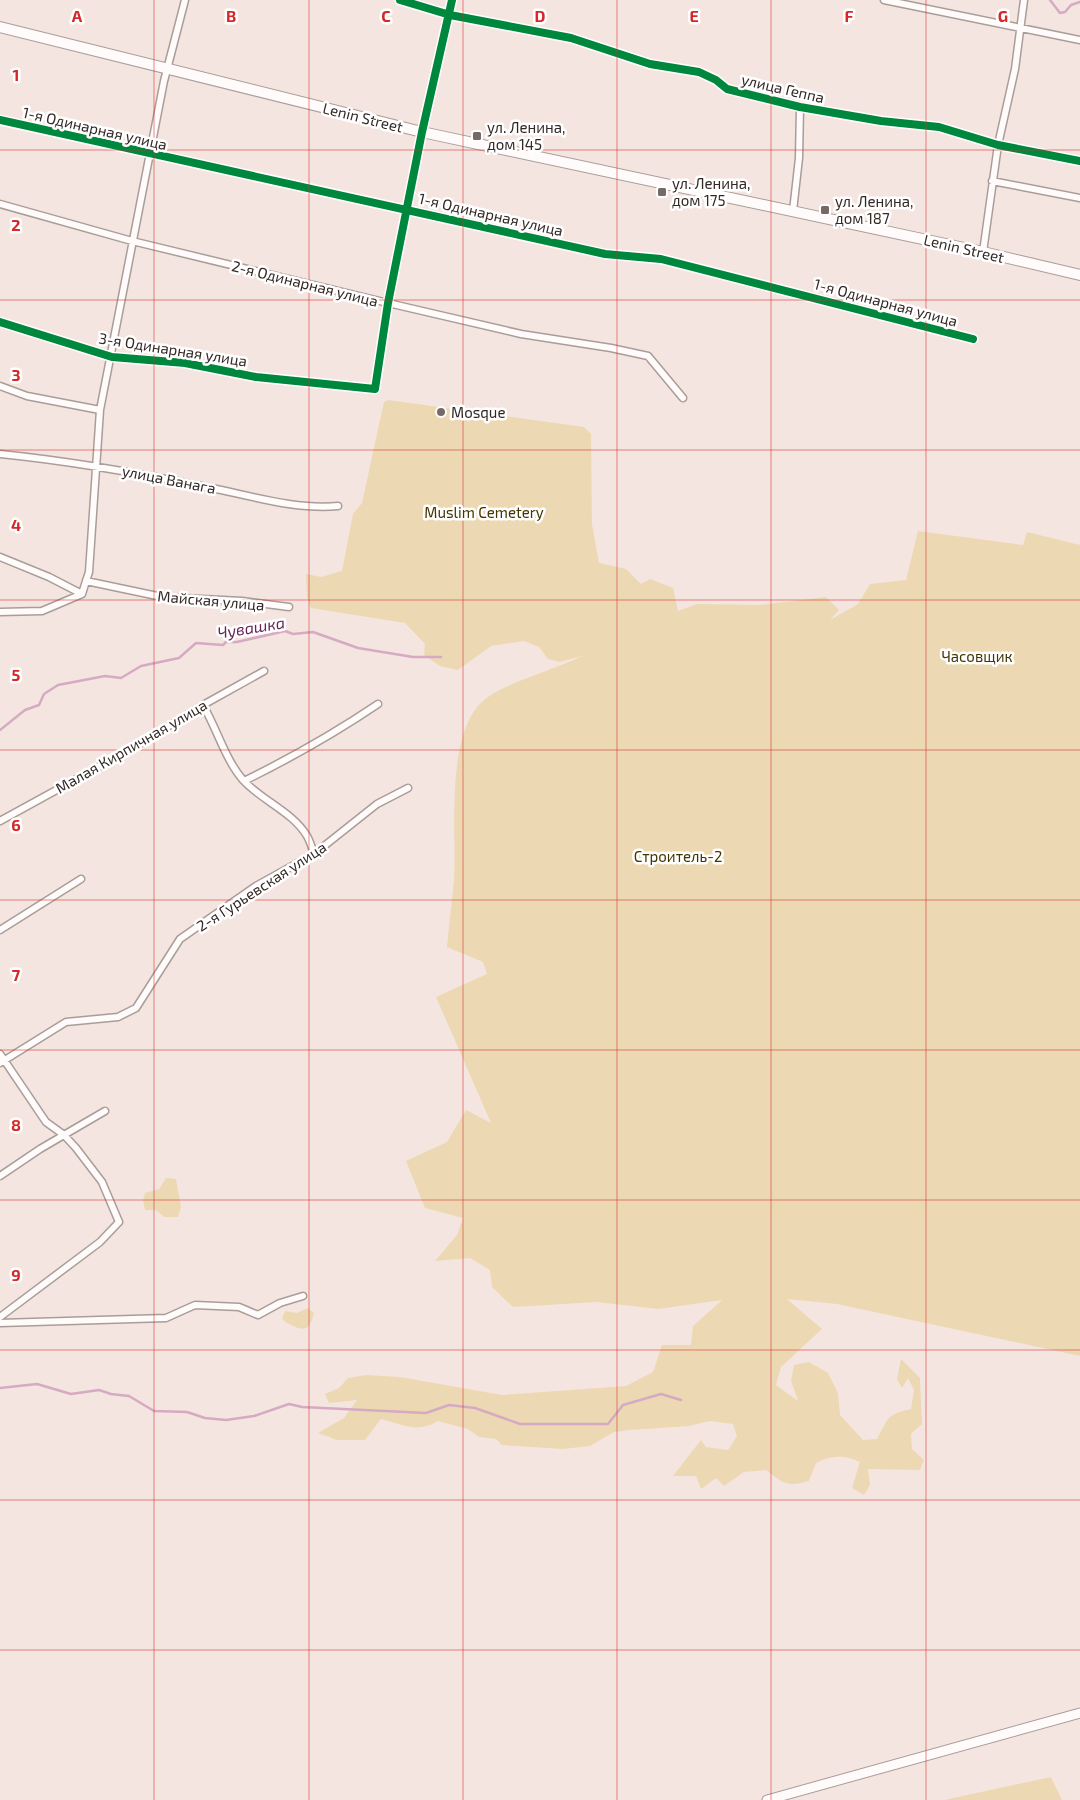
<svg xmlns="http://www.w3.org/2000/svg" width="1080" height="1800" viewBox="0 0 1080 1800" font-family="'Exo 2',sans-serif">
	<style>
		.green { fill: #ecd9b3 }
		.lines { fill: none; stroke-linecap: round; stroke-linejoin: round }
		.stream { stroke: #d6aac3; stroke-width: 2.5 }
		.street-casing { stroke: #a99d99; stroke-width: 9 }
		.secondary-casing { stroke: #a99d99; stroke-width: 11 }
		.primary-casing { stroke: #a99d99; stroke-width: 12 }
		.street { stroke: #fefbfa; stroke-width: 6 }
		.secondary { stroke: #fefbfa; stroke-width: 9 }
		.primary { stroke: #fefbfa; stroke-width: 10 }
		.cycleway-casing { stroke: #fff; stroke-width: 11 }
		.cycleway { stroke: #00873e; stroke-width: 8 }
		.grid { fill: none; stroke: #d62828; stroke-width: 1; stroke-opacity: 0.55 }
		.poi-dot { fill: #776a66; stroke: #fff; stroke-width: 2 }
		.labels { text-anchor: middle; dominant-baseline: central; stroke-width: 5; stroke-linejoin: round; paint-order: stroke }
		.street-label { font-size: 15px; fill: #332825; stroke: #fff }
		.poi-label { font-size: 15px; fill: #332825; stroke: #fff; text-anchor: start }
		.park-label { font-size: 15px; fill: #443500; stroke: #fff }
		.water-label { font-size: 16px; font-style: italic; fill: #672456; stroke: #fff }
		.grid-label { font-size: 16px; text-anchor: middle; font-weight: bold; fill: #d62828; stroke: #fff; stroke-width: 5; stroke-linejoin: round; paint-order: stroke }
	</style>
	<rect width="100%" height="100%" fill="#f5e5e0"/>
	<path class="green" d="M 388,400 L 584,427 L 591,434 L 592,524 L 599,563 L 626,569 L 641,584 L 650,579 L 673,588 L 678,611 L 697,604 L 759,605 L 826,597 L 839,610 L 830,620 L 858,604 L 870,584 L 906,580 L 918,531 L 1023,545 L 1027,532 L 1080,545 L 1080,1356 L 837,1304 L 787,1299 L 822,1329 L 781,1367 L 776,1385 L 798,1401 L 791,1381 L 794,1365 L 809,1362 L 828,1373 L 838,1393 L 840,1415 L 863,1440 L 877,1439 C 889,1417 886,1415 911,1409 L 914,1390 L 908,1378 L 902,1388 L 897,1379 L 901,1359 L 920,1378 L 922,1424 L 911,1434 L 912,1449 L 924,1460 L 920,1470 L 868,1469 L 870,1485 L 864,1495 L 852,1488 L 860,1462 C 844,1455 832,1455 816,1463 L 809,1481 C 787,1487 784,1484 766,1470 L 744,1472 L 724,1486 L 716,1478 L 701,1489 L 696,1476 L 673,1476 L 701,1440 L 706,1447 L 728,1450 L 737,1436 L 733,1424 L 710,1421 L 689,1426 L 630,1430 L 614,1432 L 590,1446 L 563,1449 L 502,1445 L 496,1439 L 479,1437 L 468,1429 L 438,1421 C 418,1433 403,1425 381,1419 L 365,1440 L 337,1440 L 318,1433 L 344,1418 L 357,1400 L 329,1403 L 325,1394 L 339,1388 L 348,1378 L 366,1375 L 400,1377 L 502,1395 L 626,1386 L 653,1372 L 662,1345 L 691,1345 L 693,1326 L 722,1300 L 658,1309 L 597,1302 L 513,1307 L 492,1287 L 490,1270 L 470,1258 L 435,1261 L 457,1235 L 463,1218 L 425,1208 L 406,1161 L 447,1142 L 466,1110 L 491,1123 L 436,997 L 487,974 L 483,962 L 447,947 C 449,924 452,901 454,879 C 457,830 443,723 491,695 C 517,679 554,670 582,656 L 560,662 L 548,659 L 539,647 L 524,641 L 491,646 L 458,670 L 440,666 L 424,655 L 425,644 L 405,623 L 311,608 L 307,597 L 306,574 L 321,577 L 342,571 L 353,514 L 362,503 L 384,402 Z
		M 166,1178 L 176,1179 L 181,1207 L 178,1217 L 164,1217 L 156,1210 L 145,1210 L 143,1200 L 145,1193 L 159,1189 Z
		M 308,1308 L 314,1313 C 310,1330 305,1332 291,1325 C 286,1322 285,1323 282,1318 L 285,1311 L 297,1313 Z
		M 1051,1777 L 1062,1800 L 944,1800 Z"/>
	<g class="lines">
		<path class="stream" d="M 1050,0 L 1060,13 L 1065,12 L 1071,5 L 1080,2
			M 0,730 L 25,710 L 39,705 L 44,694 L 58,685 L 105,676 L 121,678 L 141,666 L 179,658 L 196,643 L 223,645 L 226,642 L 237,642 L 285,631 L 293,634 L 313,632 L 358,648 L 413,657 L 441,657
			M 0,1388 L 37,1384 L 71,1394 L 99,1390 L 111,1394 L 129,1396 L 154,1411 L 187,1412 L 205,1418 L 226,1420 L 254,1416 L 289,1404 L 302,1407 L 426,1413 L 449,1405 L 475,1408 L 520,1424 L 608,1424 L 623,1405 L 661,1394 L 681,1400"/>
		<g class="street-casing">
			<path id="street" d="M 400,0 L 450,15 L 571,38 L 650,64 L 699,72 L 716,80 L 727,89 L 800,107 L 881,121 L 939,127 L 998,145 L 1080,161
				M 884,0 L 1080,40
				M 0,120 L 605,254 L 661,259 L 973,339
				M 992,181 L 1080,198
				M 0,204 L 132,241 L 388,303 L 521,334 L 611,348 L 648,356 L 683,398
				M 793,211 L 799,158 L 800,107
				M 983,252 L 998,145 L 1015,69 L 1024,0
				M 0,322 L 112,357 L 185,363 L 256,377 L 375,389 L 388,303 L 422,132 L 452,0
				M 0,386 L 27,396 L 100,410
				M 0,454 C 70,461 138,473 206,487 C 249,495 294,510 338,506
				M 0,557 L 49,577 L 82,594 L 86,581 L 162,597 L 242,601 L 289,607
				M 86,581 L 89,572 L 100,410 L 164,81 L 185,0
				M 0,612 L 42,611 L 82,594
				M 203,705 C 217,729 225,759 243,780 C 261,800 293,812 307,836 C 310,841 312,848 314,854
				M 244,781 C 291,758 335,733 378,704
				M 0,821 L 133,748 L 203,705 L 264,671
				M 0,930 L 81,879
				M 0,1054 L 46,1122 L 64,1135 L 76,1148 L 102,1182 L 119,1222 L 100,1242 L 0,1317
				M 0,1063 L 66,1022 L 118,1017 L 136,1008 L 180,939 L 256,886 L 314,854 L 377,804 L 408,788
				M 0,1176 L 40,1149 L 105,1111
				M 0,1323 L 166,1318 L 195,1305 L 239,1307 L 258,1315 L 280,1303 L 303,1296"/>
		</g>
		<g class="secondary-casing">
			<path id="secondary" d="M 767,1800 L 1080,1713"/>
		</g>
		<g class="primary-casing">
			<path id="primary" d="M 0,27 L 422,132 L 983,252 L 1080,275"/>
		</g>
		<use href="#street" class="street"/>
		<use href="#secondary" class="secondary"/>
		<use href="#primary" class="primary"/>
		<g class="cycleway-casing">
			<path id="cycleway" d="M 400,0 L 450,15 L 571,38 L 650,64 L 699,72 L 716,80 L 727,89 L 800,107 L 881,121 L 939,127 L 998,145 L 1080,161
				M 0,120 L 605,254 L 661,259 L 973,339
				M 0,322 L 112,357 L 185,363 L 256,377 L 375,389 L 388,303 L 422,132 L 452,0"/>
		</g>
		<use href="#cycleway" class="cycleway"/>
	</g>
	<path class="grid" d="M 154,0 L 154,1800M 309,0 L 309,1800M 463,0 L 463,1800M 617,0 L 617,1800M 771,0 L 771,1800M 926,0 L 926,1800M 0,150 L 1080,150M 0,300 L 1080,300M 0,450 L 1080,450M 0,600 L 1080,600M 0,750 L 1080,750M 0,900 L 1080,900M 0,1050 L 1080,1050M 0,1200 L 1080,1200M 0,1350 L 1080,1350M 0,1500 L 1080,1500M 0,1650 L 1080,1650"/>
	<g class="poi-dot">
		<rect x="472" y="131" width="10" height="10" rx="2.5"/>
		<rect x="657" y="187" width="10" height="10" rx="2.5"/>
		<rect x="820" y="205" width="10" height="10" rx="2.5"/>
		<circle cx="441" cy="412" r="5"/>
	</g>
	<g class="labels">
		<g class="street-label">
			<text transform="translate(783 88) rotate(13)">улица Геппа</text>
			<text transform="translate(363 117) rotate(14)">Lenin Street</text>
			<text transform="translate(95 128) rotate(13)">1-я Одинарная улица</text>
			<text transform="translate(491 214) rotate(13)">1-я Одинарная улица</text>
			<text transform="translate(964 248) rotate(13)">Lenin Street</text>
			<text transform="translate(305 283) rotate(14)">2-я Одинарная улица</text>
			<text transform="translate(886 302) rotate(15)">1-я Одинарная улица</text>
			<text transform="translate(173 349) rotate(9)">3-я Одинарная улица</text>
			<text transform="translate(169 479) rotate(11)">улица Ванага</text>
			<text transform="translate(211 600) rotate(5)">Майская улица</text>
			<text transform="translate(131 746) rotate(-30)">Малая Кирпичная улица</text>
			<text transform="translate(261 886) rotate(-33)">2-я Гурьевская улица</text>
		</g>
		<g class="poi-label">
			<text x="487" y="127">ул. Ленина,<tspan x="487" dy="17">дом 145</tspan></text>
			<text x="672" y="183">ул. Ленина,<tspan x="672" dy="17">дом 175</tspan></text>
			<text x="835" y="201">ул. Ленина,<tspan x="835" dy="17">дом 187</tspan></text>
			<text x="451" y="412">Mosque</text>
		</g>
		<g class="park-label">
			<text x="484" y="512">Muslim Cemetery</text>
			<text x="977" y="656">Часовщик</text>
			<text x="678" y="856">Строитель-2</text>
		</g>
		<g class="water-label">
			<text transform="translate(251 627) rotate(-9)">Чувашка</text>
		</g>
	</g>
	<g class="grid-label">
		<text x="77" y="22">A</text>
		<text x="231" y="22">B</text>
		<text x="386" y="22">C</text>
		<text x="540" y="22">D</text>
		<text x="694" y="22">E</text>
		<text x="849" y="22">F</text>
		<text x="1003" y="22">G</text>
		<text x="16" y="81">1</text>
		<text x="16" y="231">2</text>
		<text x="16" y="381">3</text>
		<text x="16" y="531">4</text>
		<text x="16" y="681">5</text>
		<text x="16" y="831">6</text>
		<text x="16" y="981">7</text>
		<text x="16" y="1131">8</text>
		<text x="16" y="1281">9</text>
	</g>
</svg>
